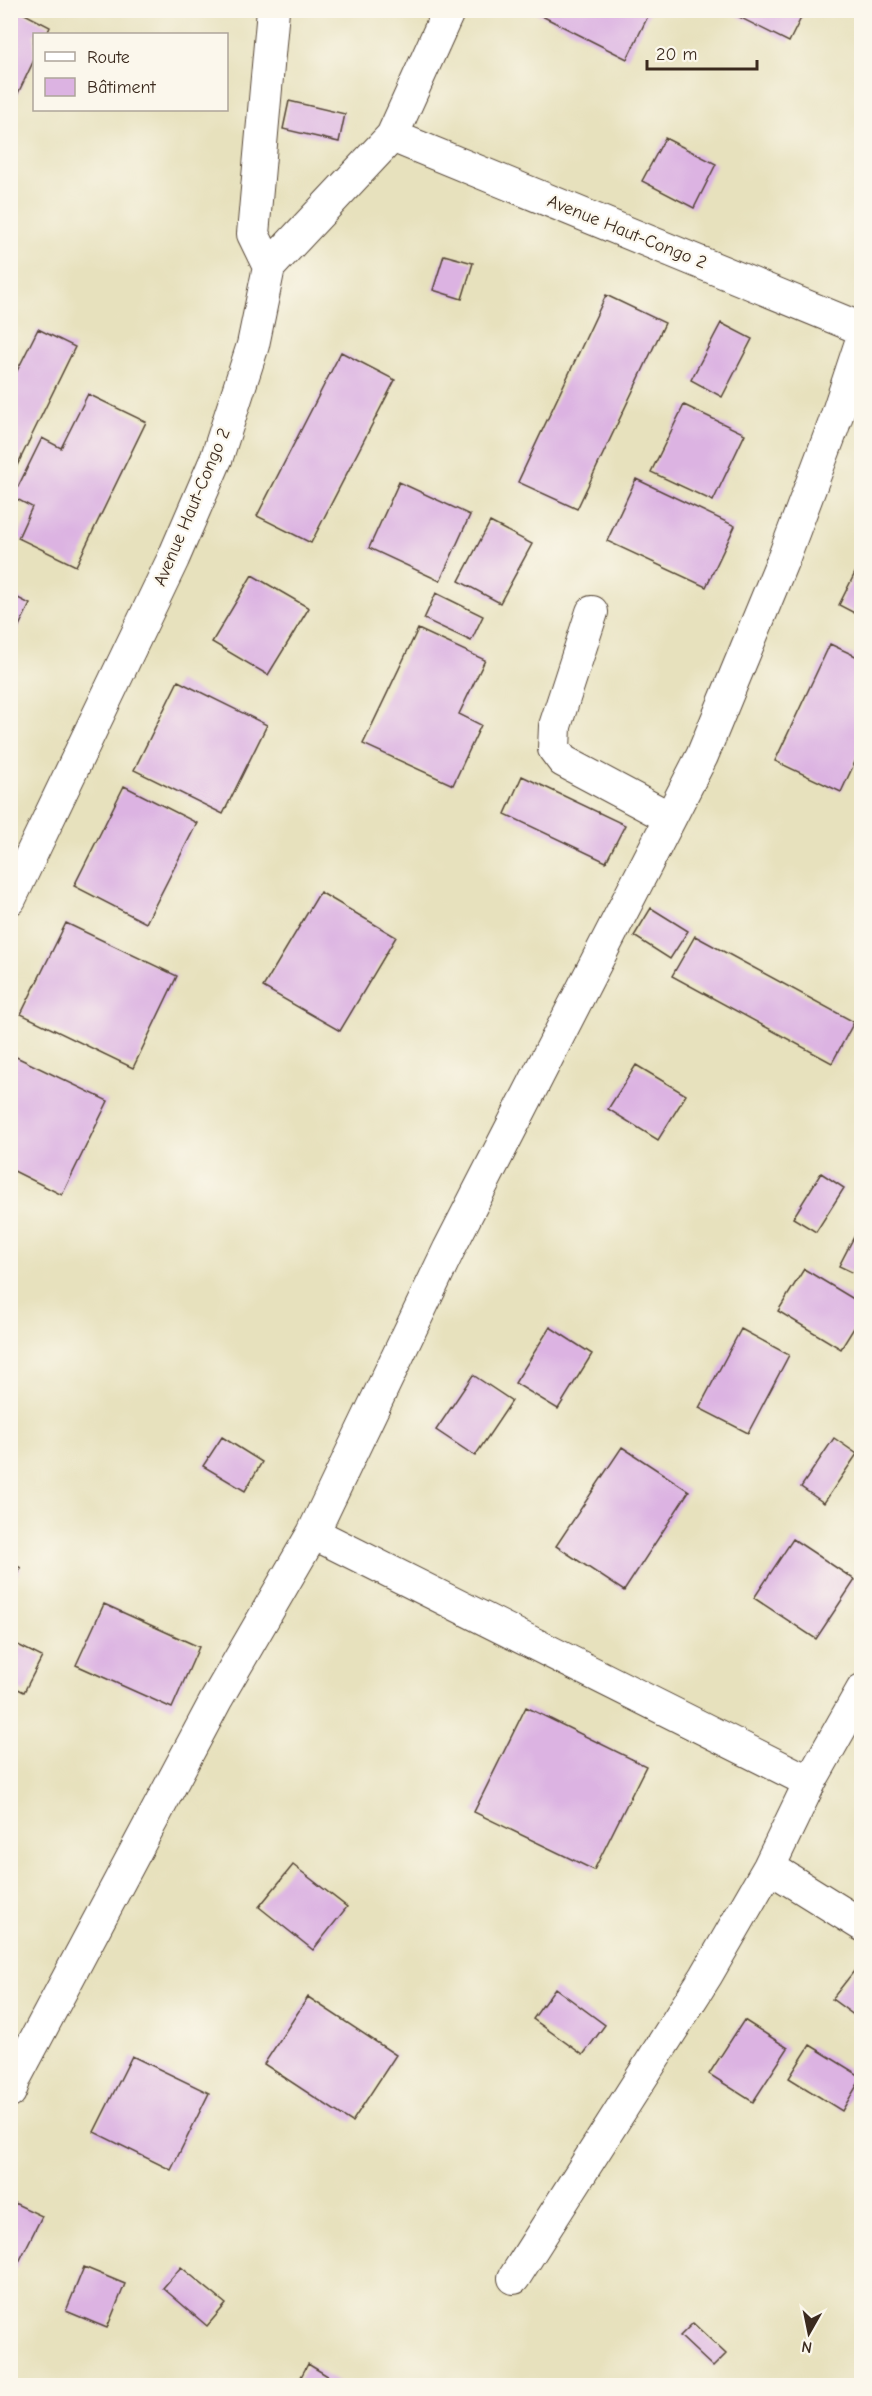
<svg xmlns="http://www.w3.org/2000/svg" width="872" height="2396" viewBox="0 0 872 2396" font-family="'Comic Neue',sans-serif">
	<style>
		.building { fill: #dcb3e2 }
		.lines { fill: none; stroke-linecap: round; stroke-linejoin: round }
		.minor-casing { stroke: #554536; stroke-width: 34 }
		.minor { stroke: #fff; stroke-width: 32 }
		.labels { text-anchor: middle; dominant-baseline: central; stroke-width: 4.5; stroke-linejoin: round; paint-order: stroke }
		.street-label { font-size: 18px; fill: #3b2a1e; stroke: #fbf7ec }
	</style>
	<rect width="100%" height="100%" fill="#fbf7ec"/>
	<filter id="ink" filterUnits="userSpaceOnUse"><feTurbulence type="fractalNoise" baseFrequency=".0167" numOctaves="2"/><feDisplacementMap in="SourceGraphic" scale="12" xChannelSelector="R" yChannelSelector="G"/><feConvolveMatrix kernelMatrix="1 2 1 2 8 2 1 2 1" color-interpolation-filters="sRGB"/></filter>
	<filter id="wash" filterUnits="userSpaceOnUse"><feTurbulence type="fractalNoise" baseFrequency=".008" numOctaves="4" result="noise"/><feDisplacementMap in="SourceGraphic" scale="24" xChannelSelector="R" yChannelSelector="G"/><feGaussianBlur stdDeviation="1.35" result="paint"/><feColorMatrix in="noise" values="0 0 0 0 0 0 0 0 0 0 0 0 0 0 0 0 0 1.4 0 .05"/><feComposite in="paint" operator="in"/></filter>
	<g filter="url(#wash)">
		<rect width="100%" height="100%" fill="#e7e1bd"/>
		<g id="blocks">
			<path class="building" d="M 10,10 L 17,10 L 50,27 L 47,34 L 34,34 L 34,60 L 10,110 Z
				M 537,10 L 651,10 L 627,59 L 536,13 Z
				M 737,10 L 805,10 L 789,42 L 735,15 Z
				M 289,101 L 345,114 L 339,142 L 283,129 Z
				M 665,138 L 716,164 L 694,208 L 642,181 Z
				M 444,255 L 473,263 L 462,299 L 433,290 Z
				M 606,295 L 665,323 L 577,509 L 518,482 Z
				M 721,323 L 752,339 L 722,397 L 691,380 Z
				M 38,329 L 75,347 L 10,480 L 10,385 Z
				M 341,352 L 395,380 L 311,543 L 257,516 Z
				M 88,394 L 146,422 L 76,566 L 18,538 L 32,507 L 13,497 L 42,438 L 61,448 Z
				M 684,405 L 745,434 L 713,501 L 651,472 Z
				M 636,479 L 735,526 L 706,587 L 607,541 Z
				M 399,482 L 470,515 L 440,581 L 369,548 Z
				M 490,522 L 532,544 L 500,603 L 459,581 Z
				M 862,559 L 862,617 L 839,605 Z
				M 252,575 L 309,608 L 268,675 L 212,642 Z
				M 436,593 L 483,616 L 471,641 L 424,619 Z
				M 10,594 L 30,604 L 10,644 Z
				M 418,629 L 485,660 L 459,714 L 481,725 L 453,785 L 363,744 Z
				M 830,644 L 862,659 L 862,747 L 841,792 L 775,761 Z
				M 178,681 L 267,725 L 223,814 L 134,770 Z
				M 522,776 L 625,825 L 606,862 L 505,814 Z
				M 124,786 L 197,823 L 146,923 L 74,886 Z
				M 320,892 L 396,937 L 340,1031 L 263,987 Z
				M 651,908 L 688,931 L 670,959 L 634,936 Z
				M 66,923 L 177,976 L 133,1068 L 21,1014 Z
				M 695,936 L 854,1022 L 832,1063 L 672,976 Z
				M 10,1054 L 108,1101 L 62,1195 L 10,1169 Z
				M 636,1065 L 686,1095 L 658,1140 L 608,1109 Z
				M 821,1173 L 844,1188 L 816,1232 L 793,1218 Z
				M 854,1237 L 862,1240 L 862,1277 L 839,1266 Z
				M 804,1269 L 862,1304 L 862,1315 L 841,1349 L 778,1311 Z
				M 550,1327 L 592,1354 L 558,1409 L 515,1383 Z
				M 741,1329 L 789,1355 L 748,1433 L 699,1408 Z
				M 473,1375 L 512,1401 L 475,1456 L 436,1430 Z
				M 222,1437 L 262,1462 L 245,1491 L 203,1466 Z
				M 834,1438 L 857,1454 L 824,1503 L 801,1487 Z
				M 622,1447 L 689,1491 L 624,1591 L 556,1546 Z
				M 793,1539 L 855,1580 L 816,1639 L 754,1598 Z
				M 10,1562 L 21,1568 L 10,1586 Z
				M 104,1604 L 199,1647 L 172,1708 L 76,1665 Z
				M 10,1641 L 42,1657 L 24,1692 L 10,1685 Z
				M 526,1707 L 646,1766 L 594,1870 L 474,1812 Z
				M 293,1865 L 347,1907 L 313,1950 L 259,1907 Z
				M 862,1961 L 862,2021 L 832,1999 Z
				M 555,1988 L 605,2025 L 583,2055 L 533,2019 Z
				M 308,1997 L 396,2055 L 352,2122 L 264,2064 Z
				M 744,2020 L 788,2048 L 753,2102 L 709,2074 Z
				M 810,2045 L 862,2077 L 842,2111 L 789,2078 Z
				M 132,2056 L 209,2093 L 171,2170 L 94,2132 Z
				M 10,2201 L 42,2216 L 10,2280 Z
				M 84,2267 L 125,2284 L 107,2328 L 66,2311 Z
				M 181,2267 L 226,2304 L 207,2326 L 163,2288 Z
				M 693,2323 L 726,2354 L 713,2367 L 680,2336 Z
				M 308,2364 L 344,2386 L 296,2386 Z"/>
		</g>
	</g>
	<g filter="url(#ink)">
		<use href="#blocks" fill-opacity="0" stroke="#554536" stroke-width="1.5"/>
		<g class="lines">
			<g class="minor-casing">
				<path id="minor" d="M 392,136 L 449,10
					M 269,267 L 253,234 L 273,10
					M 592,612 L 555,726 L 554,749 L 563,761 L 670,818
					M 10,899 L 173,559 L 217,457 L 253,345 L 269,267 L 392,136 L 862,329
					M 313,1533 L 810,1782
					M 769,1867 L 862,1925
					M 10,2092 L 16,2076 L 216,1700 L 313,1533 L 449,1249 L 702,756 L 784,557 L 833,427 L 862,339
					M 514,2278 L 706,1976 L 769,1867 L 810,1782 L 862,1690"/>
			</g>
			<use href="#minor" class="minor"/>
		</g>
	</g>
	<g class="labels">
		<g class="street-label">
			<text transform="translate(627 232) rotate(22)">Avenue Haut-Congo 2</text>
			<text transform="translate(192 507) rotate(-67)">Avenue Haut-Congo 2</text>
		</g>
	</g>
	<rect width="872" height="2396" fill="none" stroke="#fbf7ec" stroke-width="36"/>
	<rect x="33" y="33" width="195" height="78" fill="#fbf7ec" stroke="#aea59a" stroke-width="1.5"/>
	<rect x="45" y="52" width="30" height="9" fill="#ffffff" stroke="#aea59a" stroke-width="1.5"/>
	<text x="87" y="63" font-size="18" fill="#3b2a1e">Route</text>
	<rect x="45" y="78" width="30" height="18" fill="#dcb3e2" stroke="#aea59a" stroke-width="1.5"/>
	<text x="87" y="93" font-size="18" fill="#3b2a1e">Bâtiment</text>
	<g transform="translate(809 2333) rotate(189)" stroke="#fbf7ec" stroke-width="4.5" paint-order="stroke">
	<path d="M0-4.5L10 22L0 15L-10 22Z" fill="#3b2a1e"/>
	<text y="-9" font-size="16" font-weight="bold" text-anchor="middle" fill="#3b2a1e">N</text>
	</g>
	<path d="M647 60v9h110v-9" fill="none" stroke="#3b2a1e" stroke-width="3"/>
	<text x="656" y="60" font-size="18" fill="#3b2a1e" stroke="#fbf7ec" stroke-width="4.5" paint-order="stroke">20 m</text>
</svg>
